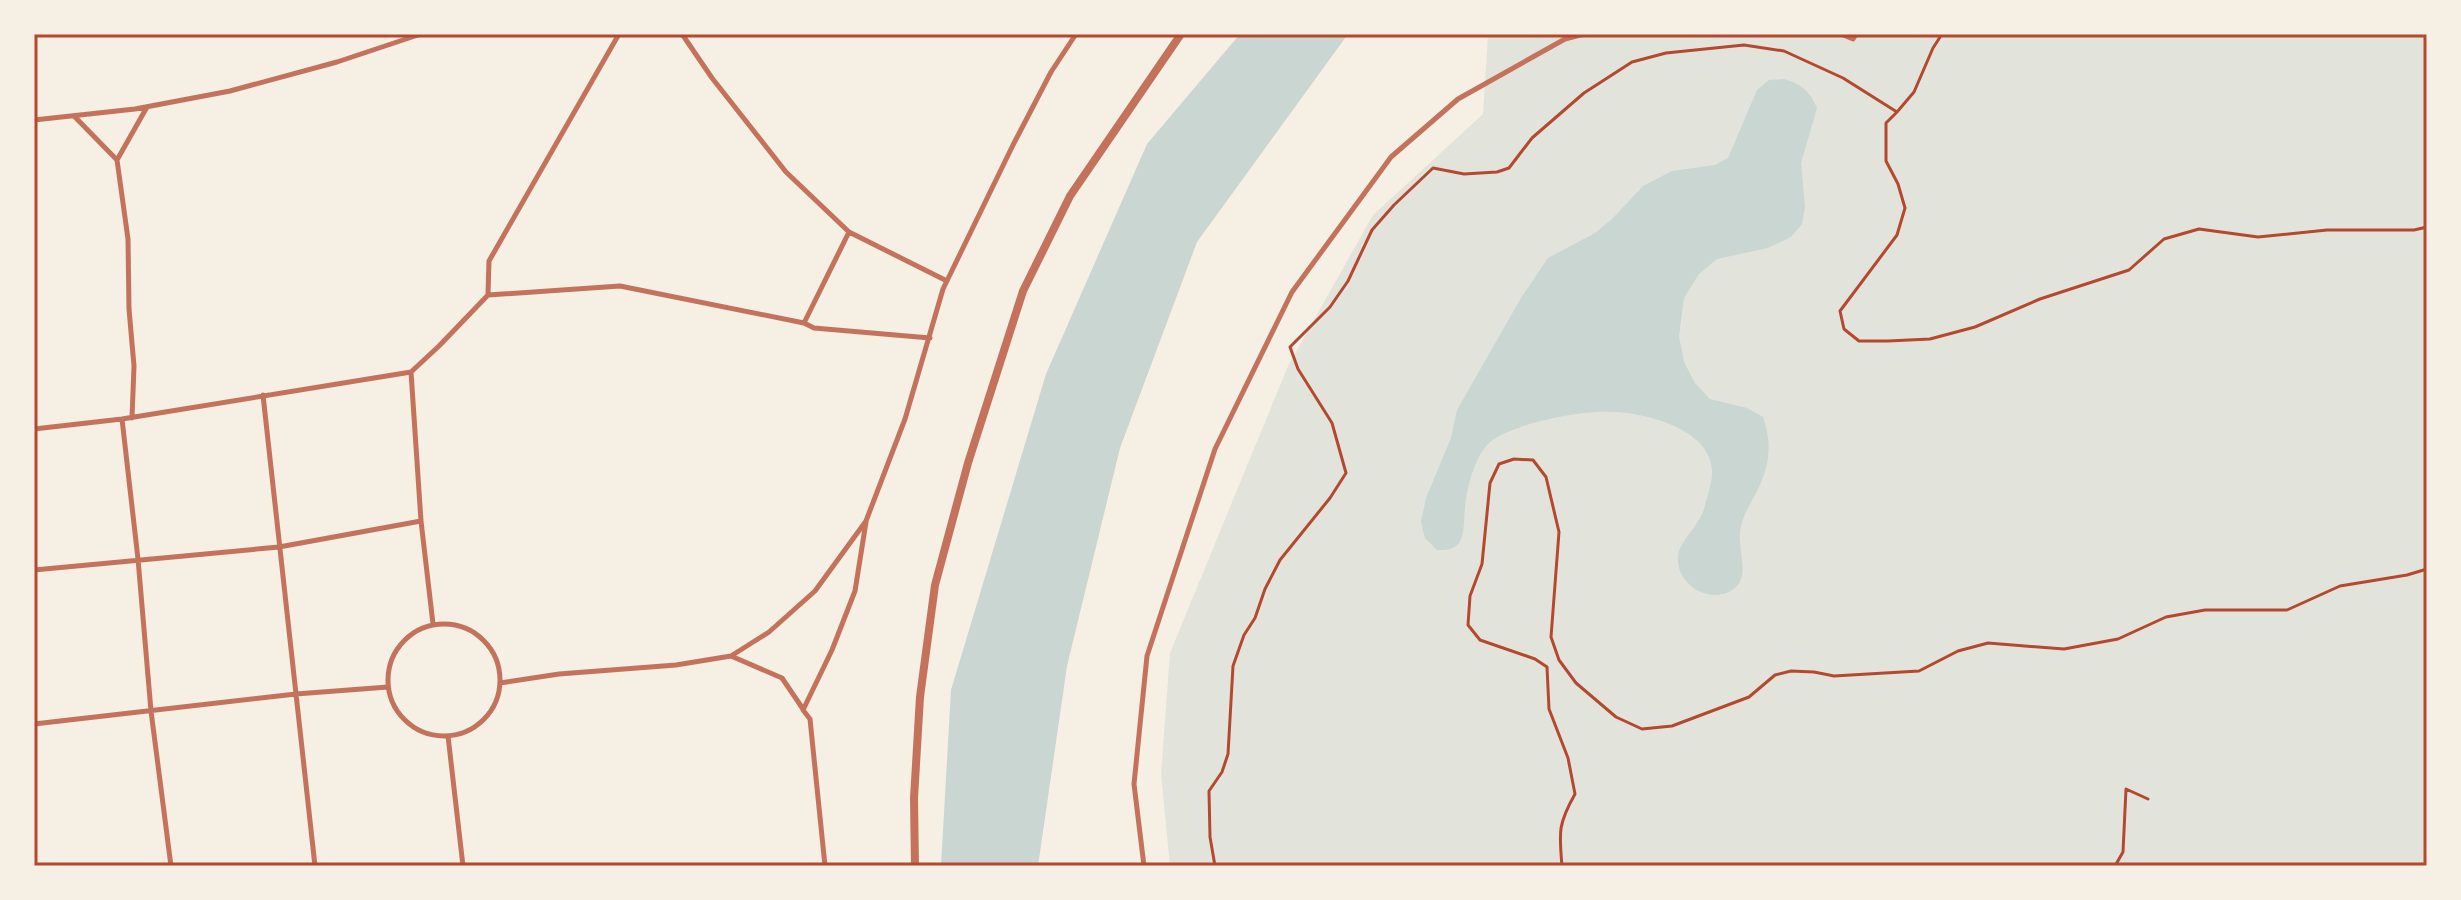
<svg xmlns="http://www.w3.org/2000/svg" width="2461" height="900" viewBox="0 0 2461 900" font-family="'Roboto Serif',serif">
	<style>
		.green { fill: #e2e4dc }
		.water { fill: #c9d6d2 }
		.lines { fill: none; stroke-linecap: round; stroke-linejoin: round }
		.path { stroke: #b5482f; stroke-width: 3 }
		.service { stroke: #c5725c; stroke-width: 5 }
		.minor { stroke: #c5725c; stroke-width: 8 }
		.neatline { fill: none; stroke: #b5482f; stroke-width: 3 }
	</style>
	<rect width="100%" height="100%" fill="#f6efe4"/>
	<path class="green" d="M 1488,34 L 2427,34 L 2427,866 L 1170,866 L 1161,774 L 1170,653 L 1288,366 L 1373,215 L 1483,114 Z"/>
	<path class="water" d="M 1240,34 L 1348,34 L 1197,242 L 1120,448 L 1067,666 L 1038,866 L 941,866 L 951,690 L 1046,374 L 1147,144 Z
		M 1784,79 C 1801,84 1810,91 1817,108 L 1801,163 L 1805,207 L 1802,224 L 1791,237 L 1768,248 L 1717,259 L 1699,274 L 1684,298 L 1679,336 L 1684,362 L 1695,383 L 1710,399 L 1747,408 L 1763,417 C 1772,443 1770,462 1759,487 C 1752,502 1742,515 1740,532 C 1738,547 1748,573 1738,585 C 1717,608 1676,588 1678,557 C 1679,540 1701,525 1705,505 C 1708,494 1713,480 1712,469 C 1709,432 1657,417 1627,413 C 1603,410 1577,413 1554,418 C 1535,422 1500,431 1487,445 C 1474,460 1467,487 1465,507 C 1464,517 1465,534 1459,543 C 1454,550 1445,550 1437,550 L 1425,538 L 1421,522 L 1426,498 L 1451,438 L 1457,410 L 1521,298 L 1548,258 L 1595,233 L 1612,219 L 1643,186 L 1672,171 L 1715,165 L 1728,158 L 1757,90 L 1769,80 Z"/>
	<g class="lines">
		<path class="path" d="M 1897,112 L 1886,123 L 1886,161 L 1898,184 L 1905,208 L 1897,235 L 1840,311 L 1844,329 L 1859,341 L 1888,341 L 1930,339 L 1975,327 L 2040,299 L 2129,270 L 2164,239 L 2199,229 L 2258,237 L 2327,230 L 2414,230 L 2427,227
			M 1215,866 L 1210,837 L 1209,791 L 1222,772 L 1228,754 L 1233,666 L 1244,635 L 1255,618 L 1265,589 L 1280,560 L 1330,498 L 1346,473 L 1332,423 L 1298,369 L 1290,347 L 1330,307 L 1348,281 L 1372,230 L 1394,205 L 1433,168 L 1464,174 L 1497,172 L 1509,168 L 1532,138 L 1584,93 L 1632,62 L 1666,53 L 1744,45 L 1784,51 L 1843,78 L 1897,112 L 1914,92 L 1933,48 L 1942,34
			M 1562,866 C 1559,832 1558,824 1575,794 L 1568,758 L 1549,709 L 1547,667 L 1535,659 L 1480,640 L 1468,625 L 1470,596 L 1482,564 L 1490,483 L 1499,464 L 1514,459 L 1533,460 L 1546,477 L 1559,532 L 1551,637 L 1559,660 L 1576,683 L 1616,717 L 1642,729 L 1672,726 L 1749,697 L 1775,675 L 1791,671 L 1814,672 L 1834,676 L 1919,671 L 1958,651 L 1988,643 L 2064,649 L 2118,639 L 2166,617 L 2205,610 L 2287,610 L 2340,586 L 2407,575 L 2427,569
			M 2115,866 L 2123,852 L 2126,789 L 2148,799"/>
		<path class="service" d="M 682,34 L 712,78 L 786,172 L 849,232 L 947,281
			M 1841,34 L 1853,39 L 1856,34
			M 74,116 L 117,160
			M 34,120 L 135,109 L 230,91 L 337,62 L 421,34
			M 488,294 L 489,261 L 619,34
			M 804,323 L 849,232
			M 411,372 L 421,521 L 433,624
			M 263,395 L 315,866
			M 132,418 L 134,366 L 129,309 L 128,239 L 117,160 L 147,107
			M 122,419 L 138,559 L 151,711 L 171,866
			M 34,429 L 122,419 L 411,372 L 439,346 L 488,295 L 620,286 L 804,323 L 814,328 L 930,338
			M 34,570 L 279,547 L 421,521
			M388 680a56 56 0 1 1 112 0a56 56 0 1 1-112 0Z
			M 731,656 L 782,678 L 803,709
			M 500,683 L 559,674 L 676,665 L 731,656 L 769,632 L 815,591 L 866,521 L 905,419 L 943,289 L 1013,145 L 1051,72 L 1076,34
			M 34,724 L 296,694 L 388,687
			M 448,736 L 463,866
			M 825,866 L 810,719 L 803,710 L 832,650 L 855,591 L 866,522
			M 1144,866 L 1134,784 L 1147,656 L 1215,449 L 1292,292 L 1391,157 L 1458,99 L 1565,39 L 1584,34"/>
		<path class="minor" d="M 915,866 L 914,798 L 920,697 L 935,585 L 968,463 L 1023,291 L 1070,196 L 1181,34"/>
	</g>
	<rect width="2461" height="900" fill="none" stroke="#f6efe4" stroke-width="72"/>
	<rect x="36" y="36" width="2389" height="828" class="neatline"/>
</svg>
